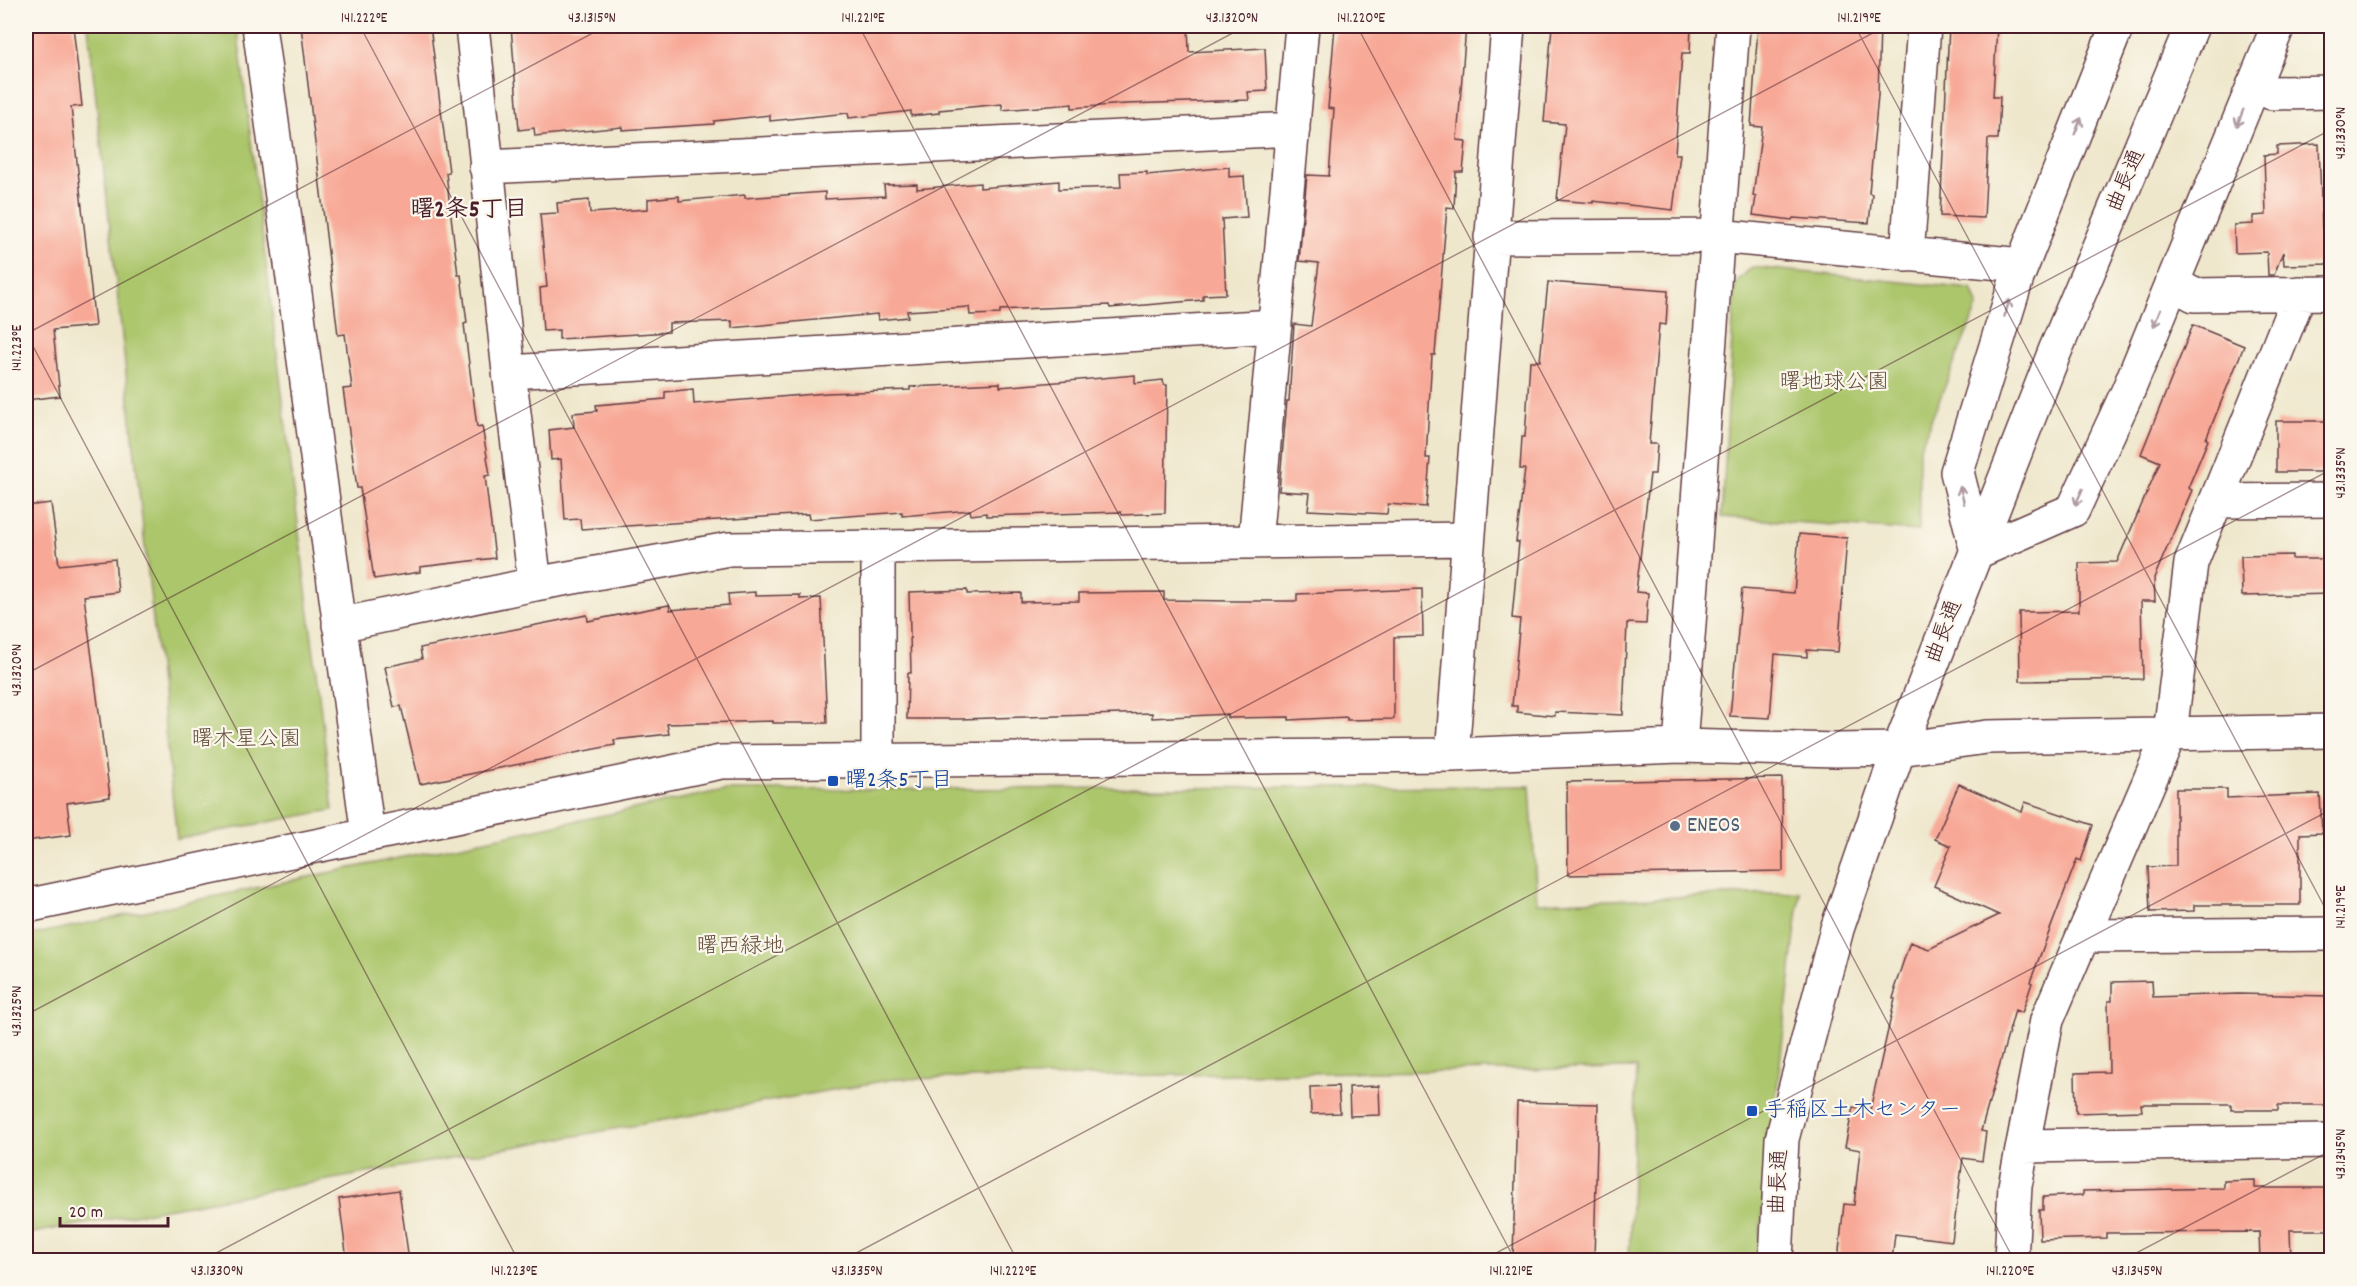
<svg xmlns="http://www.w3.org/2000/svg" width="2357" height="1286" viewBox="0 0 2357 1286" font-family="Dekko,'Klee One',sans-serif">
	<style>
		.green { fill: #acc66c; stroke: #7b724c; stroke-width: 1.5 }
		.building { fill: #f8a896 }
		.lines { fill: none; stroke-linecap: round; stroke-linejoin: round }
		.minor-casing { stroke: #633d43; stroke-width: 36 }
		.minor { stroke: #fff; stroke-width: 33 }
		.oneway { stroke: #ae9aa0 }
		.ticks { fill: none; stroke: #4a1f2b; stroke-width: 1.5; stroke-opacity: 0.45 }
		.transit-dot { fill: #1a4fb4; stroke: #fbf7ec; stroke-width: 2 }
		.service-dot { fill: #5c6f8a; stroke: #fbf7ec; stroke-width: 2 }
		.labels { text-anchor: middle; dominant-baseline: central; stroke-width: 4.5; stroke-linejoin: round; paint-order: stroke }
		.street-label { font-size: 22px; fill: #4a1f2b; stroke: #fbf7ec }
		.park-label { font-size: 22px; fill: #67513e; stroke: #fbf7ec }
		.transit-label { font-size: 22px; fill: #164399; stroke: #fbf7ec; text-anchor: start }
		.service-label { font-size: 22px; fill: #4e5e75; stroke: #fbf7ec; text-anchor: start }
		.neighbourhood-label { font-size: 24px; font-weight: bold; fill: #4a1f2b; stroke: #fbf7ec }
		.neatline { fill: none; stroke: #4a1f2b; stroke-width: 2 }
		.ticks-label { font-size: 15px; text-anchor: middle; fill: #4a1f2b }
	</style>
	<rect width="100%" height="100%" fill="#fbf7ec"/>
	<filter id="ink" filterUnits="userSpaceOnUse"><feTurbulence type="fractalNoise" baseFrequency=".0167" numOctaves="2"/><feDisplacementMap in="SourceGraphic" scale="12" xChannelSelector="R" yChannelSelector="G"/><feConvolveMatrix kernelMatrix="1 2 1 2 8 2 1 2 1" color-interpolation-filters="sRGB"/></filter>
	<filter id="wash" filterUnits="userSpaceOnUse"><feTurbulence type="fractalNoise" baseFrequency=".008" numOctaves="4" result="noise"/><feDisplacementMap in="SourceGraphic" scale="24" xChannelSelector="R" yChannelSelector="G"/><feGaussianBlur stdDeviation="1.35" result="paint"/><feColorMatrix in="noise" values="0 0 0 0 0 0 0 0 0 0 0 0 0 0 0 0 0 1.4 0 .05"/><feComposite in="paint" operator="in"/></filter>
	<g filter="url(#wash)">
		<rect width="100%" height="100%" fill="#efe7cc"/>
		<path class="green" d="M 88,26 L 237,26 L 333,810 L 177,839 Z
			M 1752,267 L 1972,289 L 1978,305 L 1919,450 L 1919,531 L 1722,517 L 1735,283 Z
			M 1530,786 L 1537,903 L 1800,892 L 1757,1260 L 1629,1260 L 1636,1068 L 894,1079 L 26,1234 L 26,936 L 724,790 Z"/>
		<g id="blocks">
			<path class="building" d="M 26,26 L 73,26 L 82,106 L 71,107 L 95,326 L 53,330 L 60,396 L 26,400 Z
				M 301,26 L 430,26 L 449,172 L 446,173 L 458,275 L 461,275 L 467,323 L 464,324 L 477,427 L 482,426 L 490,475 L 485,476 L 495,558 L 420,567 L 420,572 L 374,579 L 360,488 L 357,488 L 343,389 L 352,388 L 345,334 L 338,335 Z
				M 511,26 L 1188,26 L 1189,52 L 1265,48 L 1267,91 L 1248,92 L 1249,100 L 1126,104 L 1072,108 L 1072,104 L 1002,110 L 1002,104 L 939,110 L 939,113 L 911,116 L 911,111 L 849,118 L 848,113 L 770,121 L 770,115 L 714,121 L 714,124 L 622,130 L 622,127 L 535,136 L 534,128 L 519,130 Z
				M 1335,26 L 1466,26 L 1457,140 L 1466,141 L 1463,172 L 1456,172 L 1454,208 L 1447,207 L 1435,355 L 1432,355 L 1426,458 L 1430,458 L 1426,507 L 1388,504 L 1387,514 L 1308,510 L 1310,493 L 1279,491 L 1287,401 L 1289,401 L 1294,324 L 1311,326 L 1319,263 L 1299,261 L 1307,175 L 1329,176 L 1334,109 L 1328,108 Z
				M 1552,26 L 1691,26 L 1690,53 L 1682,53 L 1675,154 L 1680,154 L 1673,210 L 1593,201 L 1593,203 L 1557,200 L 1565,124 L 1544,122 Z
				M 1758,26 L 1880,26 L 1878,95 L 1869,193 L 1872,194 L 1869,223 L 1793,218 L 1792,220 L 1753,215 L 1756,197 L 1753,196 L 1762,127 L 1751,126 Z
				M 1949,26 L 1997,26 L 1993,97 L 2000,97 L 1998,139 L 1988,139 L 1984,218 L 1940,216 Z
				M 2319,144 L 2322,228 L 2331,228 L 2331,264 L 2284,265 L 2283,252 L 2274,275 L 2268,275 L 2267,252 L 2235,253 L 2234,225 L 2253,224 L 2253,216 L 2266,215 L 2264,155 L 2277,154 L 2277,146 Z
				M 1229,167 L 1229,177 L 1244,176 L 1247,217 L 1222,219 L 1226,294 L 1203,295 L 1203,300 L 1110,308 L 1109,305 L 1000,310 L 1000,314 L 970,315 L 969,307 L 907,311 L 908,317 L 878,320 L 877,314 L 732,328 L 732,321 L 669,323 L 669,332 L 559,339 L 559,330 L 543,331 L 540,288 L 547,287 L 540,214 L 558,213 L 557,203 L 589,200 L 590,213 L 648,209 L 648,199 L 679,196 L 679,201 L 745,195 L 745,198 L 825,192 L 825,199 L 885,196 L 884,185 L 917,184 L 917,189 L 980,183 L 980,188 L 1059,181 L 1059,189 L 1121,187 L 1120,173 L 1147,172 L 1147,175 Z
				M 1548,282 L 1668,291 L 1666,325 L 1659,324 L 1649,444 L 1657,444 L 1655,474 L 1650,474 L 1636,592 L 1648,593 L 1646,624 L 1627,623 L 1623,715 L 1555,712 L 1555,716 L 1517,712 L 1517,706 L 1512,706 L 1520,619 L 1512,618 L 1519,542 L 1516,542 L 1525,469 L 1520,469 L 1522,437 L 1525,437 L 1530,361 L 1540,361 Z
				M 2193,325 L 2244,346 L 2206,439 L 2208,440 L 2188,488 L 2192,490 L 2154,578 L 2155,601 L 2141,601 L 2143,679 L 2020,681 L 2019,612 L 2079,611 L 2079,563 L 2117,562 L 2160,462 L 2141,454 Z
				M 1135,375 L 1135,383 L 1163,380 L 1164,385 L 1167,385 L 1165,513 L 1122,515 L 1121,512 L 987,516 L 986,513 L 971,515 L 970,510 L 902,516 L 902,512 L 809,519 L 808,514 L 581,529 L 580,519 L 565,520 L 561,459 L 551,460 L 549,430 L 574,427 L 573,413 L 597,411 L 596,405 L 665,399 L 665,392 L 693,389 L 694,404 L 827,393 L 910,390 L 910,387 L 1000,383 L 1000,387 Z
				M 2276,421 L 2331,421 L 2331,472 L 2276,472 Z
				M 51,503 L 59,565 L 115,559 L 118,592 L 84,596 L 110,797 L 67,803 L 71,835 L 26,841 L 26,506 Z
				M 1799,534 L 1847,538 L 1838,652 L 1807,650 L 1807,657 L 1775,654 L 1770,718 L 1730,716 L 1742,589 L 1794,593 Z
				M 2292,555 L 2292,559 L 2331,559 L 2331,594 L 2242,596 L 2241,556 Z
				M 1422,589 L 1423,636 L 1394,637 L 1394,719 L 1347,720 L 1347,717 L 1289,720 L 1289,717 L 1228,718 L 1228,714 L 1152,718 L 1152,713 L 959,719 L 907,719 L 908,673 L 911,673 L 909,592 L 967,590 L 967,594 L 1021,593 L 1021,602 L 1079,601 L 1079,593 L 1164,592 L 1164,600 L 1232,601 L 1297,601 L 1297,594 Z
				M 755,592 L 755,596 L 800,595 L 800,599 L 821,598 L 827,723 L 773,723 L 773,721 L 667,724 L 669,734 L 614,740 L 615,745 L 420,784 L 401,706 L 394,707 L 385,667 L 422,659 L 420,648 L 587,615 L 588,621 L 669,605 L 670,610 L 729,605 L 728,594 Z
				M 1782,778 L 1783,871 L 1568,875 L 1567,782 Z
				M 1959,784 L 2022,812 L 2025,802 L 2093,825 L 2081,861 L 2077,859 L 2030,982 L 2032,983 L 2022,1013 L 2015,1010 L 1981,1131 L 1986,1132 L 1982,1161 L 1963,1158 L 1952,1241 L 1895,1234 L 1892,1260 L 1838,1260 L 1844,1204 L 1854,1205 L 1860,1150 L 1845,1147 L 1853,1107 L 1870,1110 L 1895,999 L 1893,998 L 1896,989 L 1894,989 L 1910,942 L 1929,949 L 1999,915 L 1934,886 L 1951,846 L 1935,839 Z
				M 2176,789 L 2227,789 L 2227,798 L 2320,794 L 2322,833 L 2300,834 L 2300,905 L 2194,905 L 2194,911 L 2150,912 L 2148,867 L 2176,866 Z
				M 2152,981 L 2153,997 L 2238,994 L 2331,996 L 2331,1105 L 2278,1105 L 2278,1110 L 2231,1110 L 2231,1104 L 2141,1104 L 2142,1111 L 2076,1113 L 2075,1073 L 2109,1072 L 2108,1001 L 2112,1001 L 2112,982 Z
				M 1338,1086 L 1340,1113 L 1311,1114 L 1310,1087 Z
				M 1379,1086 L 1380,1115 L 1350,1116 L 1349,1087 Z
				M 1517,1102 L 1598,1104 L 1594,1260 L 1513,1260 Z
				M 2255,1180 L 2255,1188 L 2331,1188 L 2331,1230 L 2290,1230 L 2291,1260 L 2260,1260 L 2259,1232 L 2106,1233 L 2106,1238 L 2040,1240 L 2039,1210 L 2043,1210 L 2043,1197 L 2083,1195 L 2083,1191 L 2224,1188 L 2224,1181 Z
				M 399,1190 L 409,1260 L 347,1260 L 339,1199 Z"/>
		</g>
	</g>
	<g filter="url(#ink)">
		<use href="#blocks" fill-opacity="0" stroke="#633d43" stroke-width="1.5"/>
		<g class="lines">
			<g class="minor-casing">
				<path id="minor" d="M 259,26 L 368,835
					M 472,26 L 509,372 L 535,584
					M 2117,26 L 2017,278 L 1957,472 L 1977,552 L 2073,510 L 2128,391 L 2278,26
					M 2253,86 L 2272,93 L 2332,92
					M 486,167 L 1293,129
					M 1491,237 L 1717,236 L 2022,265
					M 1907,255 L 1924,26
					M 2172,283 L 2194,295 L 2332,293
					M 509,372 L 1275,326
					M 2216,501 L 2332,500
					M 1255,542 L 1302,26
					M 339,625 L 535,584 L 729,549 L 1468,539
					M 1680,746 L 1733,26
					M 1452,755 L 1508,26
					M 878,761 L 878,548
					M 26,906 L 721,762 L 1452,755 L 1680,746 L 1837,750 L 1899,749 L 1987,737 L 2332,731
					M 2083,936 L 2332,934
					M 2024,1146 L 2332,1141
					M 1776,1260 L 1782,1139 L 1837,929 L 1899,749 L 2055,351 L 2192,26
					M 2011,1260 L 2015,1186 L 2047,1020 L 2170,733 L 2191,563 L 2300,293"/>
			</g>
			<use href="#minor" class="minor"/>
		</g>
		<defs><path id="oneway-shaft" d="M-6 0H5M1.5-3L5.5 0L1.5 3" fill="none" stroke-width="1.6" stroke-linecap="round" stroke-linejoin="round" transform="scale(1.5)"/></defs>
		<g class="oneway">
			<use href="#oneway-shaft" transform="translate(2240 118) rotate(112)"/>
			<use href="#oneway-shaft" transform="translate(2078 126) rotate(-68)"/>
			<use href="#oneway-shaft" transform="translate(2007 308) rotate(-73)"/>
			<use href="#oneway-shaft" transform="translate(2157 318) rotate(112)"/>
			<use href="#oneway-shaft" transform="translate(1962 495) rotate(-104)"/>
			<use href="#oneway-shaft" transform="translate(2079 497) rotate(114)"/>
		</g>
	</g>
	<path class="ticks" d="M 360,26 L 1017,1260M 859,26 L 1515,1260M 1357,26 L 2014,1260M 1855,26 L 2332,921M 26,333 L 518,1260M 26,334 L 606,26M 26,674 L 1246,26M 26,1015 L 1886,26M 203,1260 L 2332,129M 843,1260 L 2332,469M 1483,1260 L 2332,809M 2123,1260 L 2332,1150"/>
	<g class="transit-dot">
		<rect x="827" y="775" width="12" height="12" rx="3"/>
		<rect x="1746" y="1105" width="12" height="12" rx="3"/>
	</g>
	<circle class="service-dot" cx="1675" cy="826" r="6"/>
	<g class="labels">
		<g class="street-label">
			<text transform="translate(2127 181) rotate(-67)">曲長通</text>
			<text transform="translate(1945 632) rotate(-69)">曲長通</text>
			<text transform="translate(1780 1182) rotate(-87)">曲長通</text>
		</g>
		<g class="park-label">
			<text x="1834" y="383">曙地球公園</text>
			<text x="246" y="740">曙木星公園</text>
			<text x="740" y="947">曙西緑地</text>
		</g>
		<g class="transit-label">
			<text x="845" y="781">曙2条5丁目</text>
			<text x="1764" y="1111">手稲区土木センター</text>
		</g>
		<g class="service-label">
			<text x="1687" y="826">ENEOS</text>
		</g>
		<g class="neighbourhood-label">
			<text x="469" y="211">曙2条5丁目</text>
		</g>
	</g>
	<rect width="2357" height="1286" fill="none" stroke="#fbf7ec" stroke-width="66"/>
	<path d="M60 1217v9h108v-9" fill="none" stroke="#4a1f2b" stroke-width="3"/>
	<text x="69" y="1217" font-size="18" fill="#4a1f2b" stroke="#fbf7ec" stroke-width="4.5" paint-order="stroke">20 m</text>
	<rect x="33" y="33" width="2291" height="1220" class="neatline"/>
	<g class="ticks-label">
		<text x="364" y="22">141.222°E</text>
		<text x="592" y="22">43.1315°N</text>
		<text x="863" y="22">141.221°E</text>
		<text x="1232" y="22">43.1320°N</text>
		<text x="1361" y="22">141.220°E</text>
		<text x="1859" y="22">141.219°E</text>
		<text transform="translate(2340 133) rotate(-90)" y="5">43.1330°N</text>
		<text transform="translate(16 348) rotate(-90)" y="5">141.223°E</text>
		<text transform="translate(2340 473) rotate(-90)" y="5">43.1335°N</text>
		<text transform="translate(16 670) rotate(-90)" y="5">43.1320°N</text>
		<text transform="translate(2340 907) rotate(-90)" y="5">141.219°E</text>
		<text transform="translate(16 1011) rotate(-90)" y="5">43.1325°N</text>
		<text transform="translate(2340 1154) rotate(-90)" y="5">43.1345°N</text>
		<text x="217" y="1275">43.1330°N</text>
		<text x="514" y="1275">141.223°E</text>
		<text x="857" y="1275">43.1335°N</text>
		<text x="1013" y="1275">141.222°E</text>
		<text x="1511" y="1275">141.221°E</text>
		<text x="2010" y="1275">141.220°E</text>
		<text x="2137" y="1275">43.1345°N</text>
	</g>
</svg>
